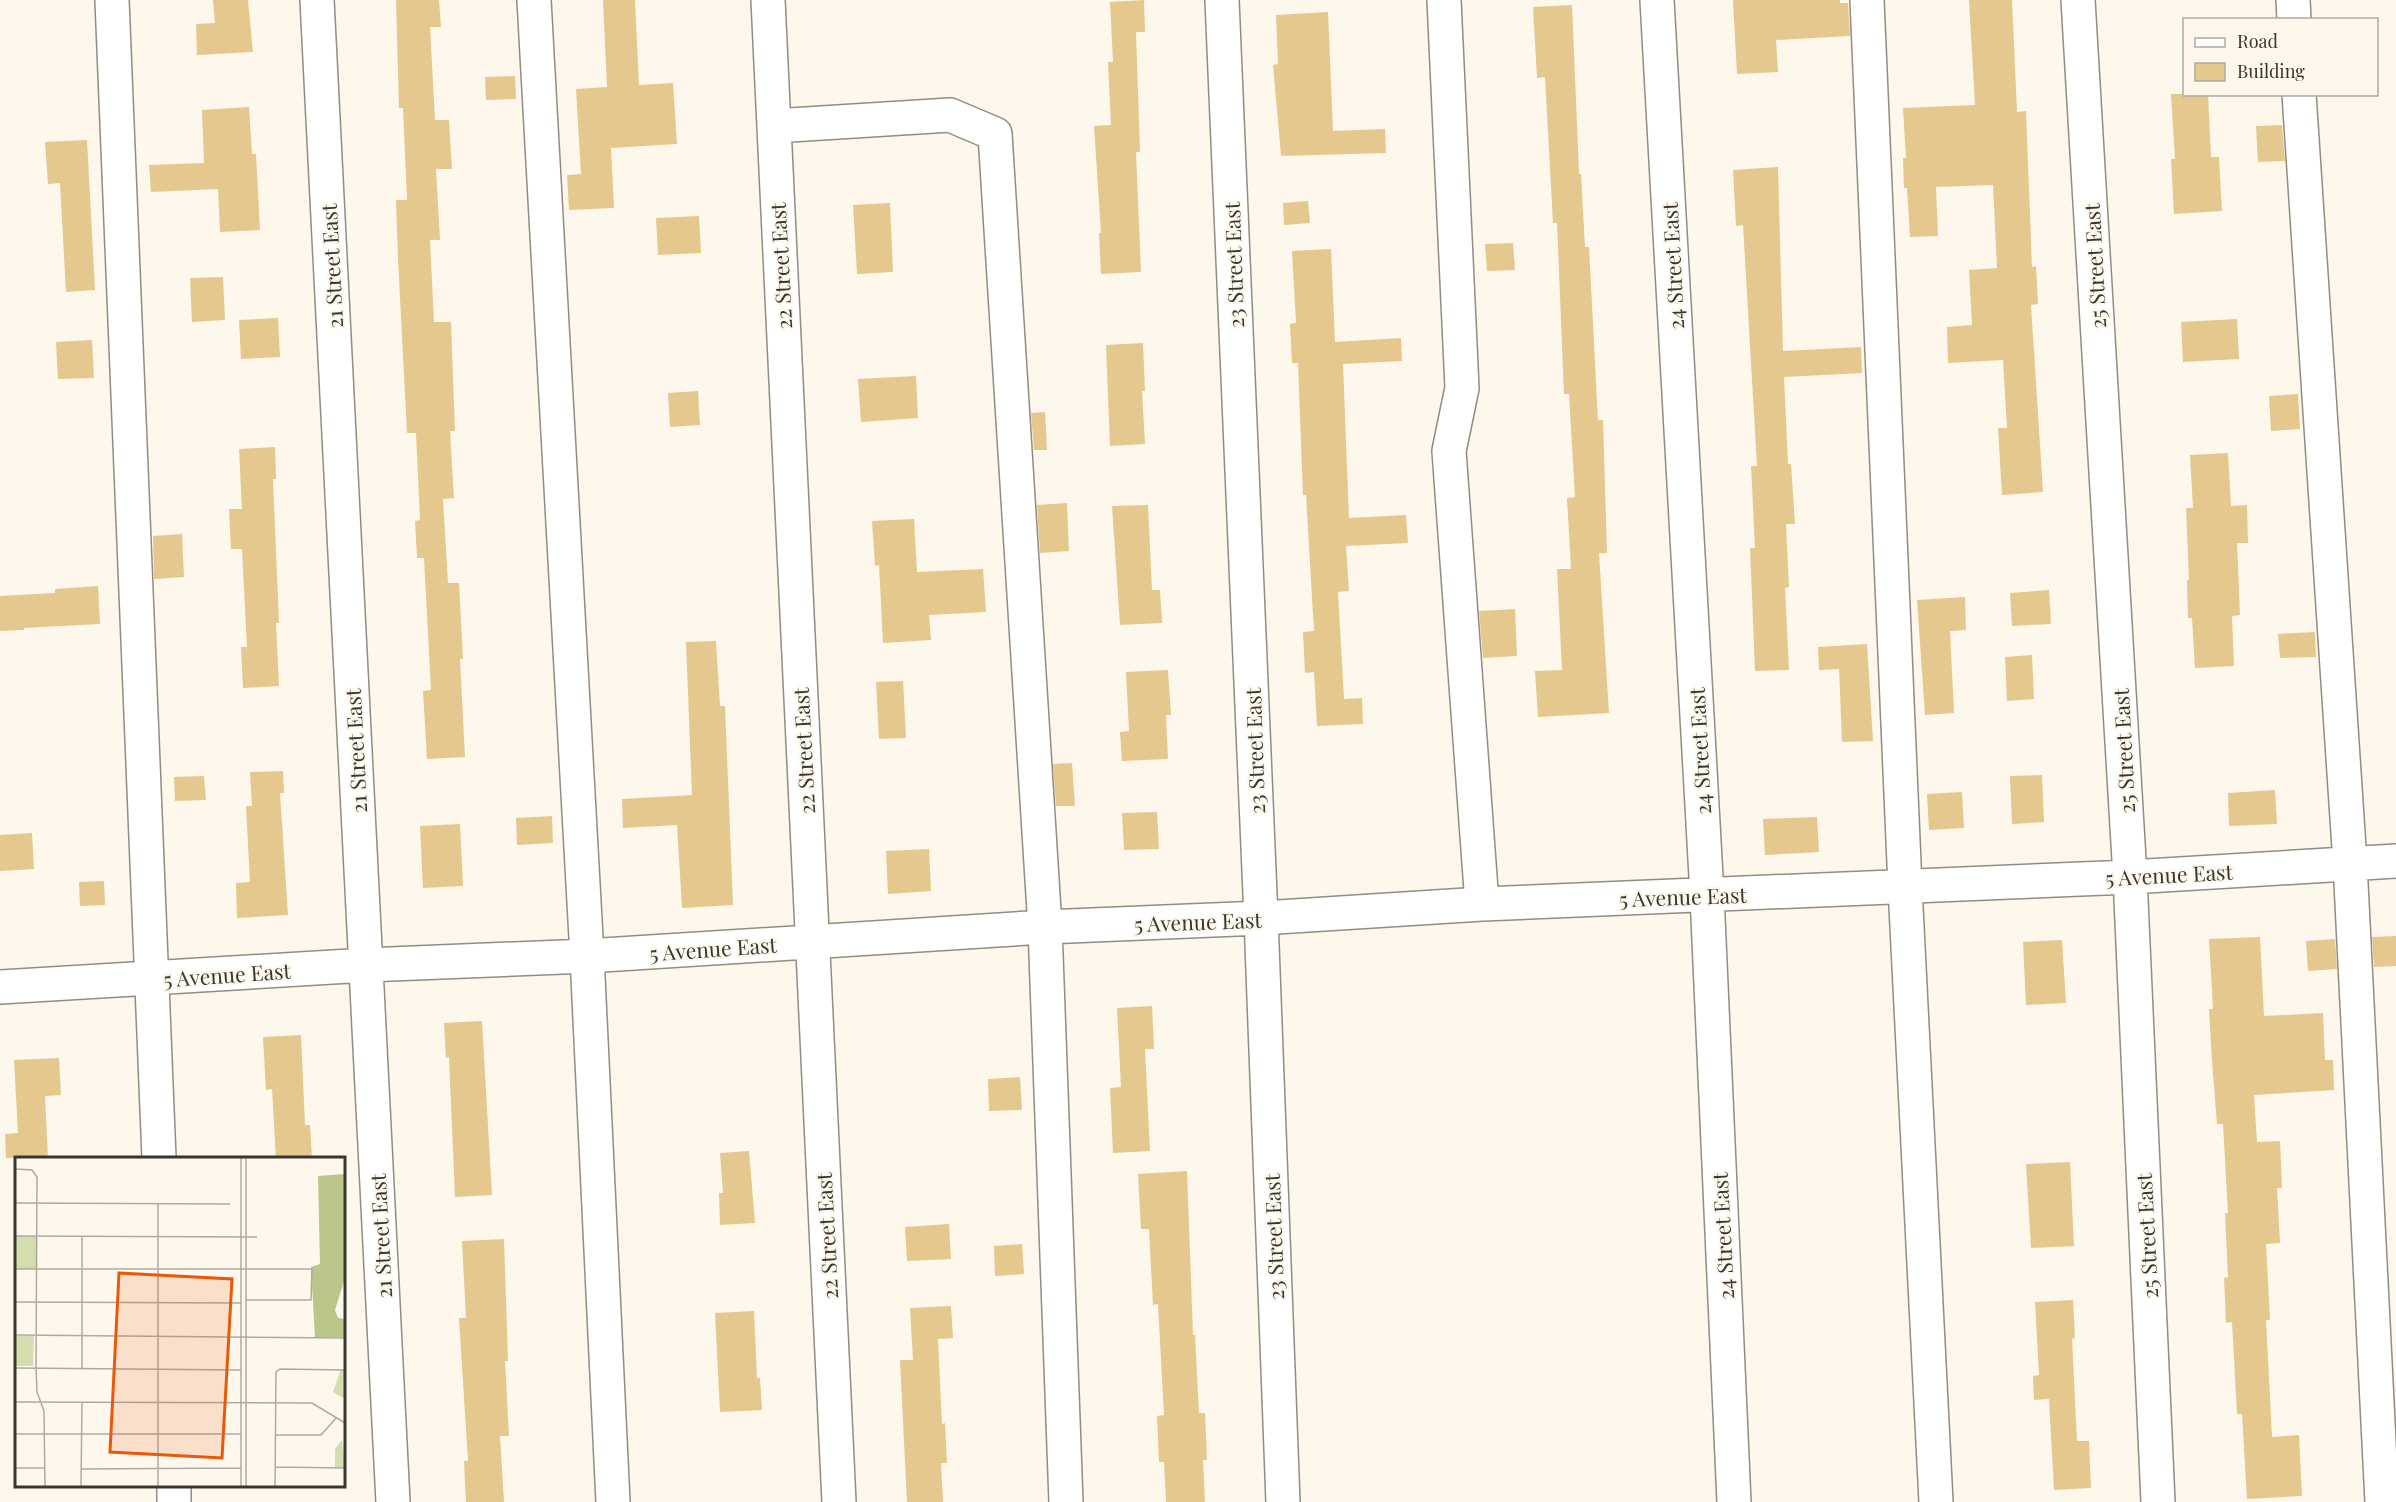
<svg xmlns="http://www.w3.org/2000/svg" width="2396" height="1502" viewBox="0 0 2396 1502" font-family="'Playfair Display',serif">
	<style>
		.building { fill: #e5c88e }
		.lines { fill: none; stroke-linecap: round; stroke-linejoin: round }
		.minor-casing { stroke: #928c82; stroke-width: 36 }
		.minor { stroke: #fff; stroke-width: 33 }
		.labels { text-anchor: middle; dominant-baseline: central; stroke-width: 4.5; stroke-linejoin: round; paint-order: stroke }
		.street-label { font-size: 21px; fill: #383632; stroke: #fdf7ec }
		.inset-road { fill: none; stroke: #aeaaa2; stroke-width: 1.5 }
		.view { fill: #e8590c; fill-opacity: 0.15; stroke: #e8590c; stroke-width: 3 }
		.inset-edge { fill: none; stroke: #383632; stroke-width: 3 }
	</style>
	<rect width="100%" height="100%" fill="#fdf7ec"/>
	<path class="building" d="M 213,0 L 248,0 L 253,52 L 197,55 L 196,24 L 215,23 Z
		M 396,0 L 439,0 L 441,27 L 430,27 L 435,120 L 449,120 L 452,169 L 436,169 L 440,240 L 430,240 L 434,322 L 451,322 L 455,431 L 450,431 L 454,498 L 443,499 L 448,583 L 459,583 L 463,659 L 460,659 L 465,757 L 427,759 L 423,691 L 431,690 L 424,558 L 417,558 L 415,521 L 420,520 L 416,433 L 407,433 L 398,259 L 396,200 L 407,200 L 403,108 L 399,108 Z
		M 603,0 L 635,0 L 639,85 L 673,83 L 677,144 L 611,148 L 614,208 L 569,210 L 567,175 L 581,174 L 576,89 L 607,87 Z
		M 1144,0 L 1145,32 L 1136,32 L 1140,152 L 1136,152 L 1141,272 L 1101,274 L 1099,233 L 1101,233 L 1094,126 L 1111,125 L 1108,62 L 1113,62 L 1110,2 Z
		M 1733,0 L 1840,0 L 1840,3 L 1848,3 L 1850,36 L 1776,40 L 1778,72 L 1737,74 Z
		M 1969,0 L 2012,0 L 2017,112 L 2026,111 L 2032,267 L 2036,266 L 2038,304 L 2031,305 L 2043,492 L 2002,495 L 1998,428 L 2007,428 L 2003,360 L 1948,363 L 1947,327 L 1972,325 L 1969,270 L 1997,268 L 1993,185 L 1936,187 L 1938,236 L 1910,237 L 1907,188 L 1904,188 L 1903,158 L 1906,158 L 1903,108 L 1975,105 Z
		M 1572,5 L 1579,174 L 1581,174 L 1585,247 L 1589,247 L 1598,420 L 1603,420 L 1607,553 L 1599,553 L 1609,713 L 1538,717 L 1535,671 L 1562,670 L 1557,569 L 1571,569 L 1567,498 L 1575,497 L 1569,394 L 1564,394 L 1557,223 L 1553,223 L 1545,77 L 1537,78 L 1533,7 Z
		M 1328,12 L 1333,131 L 1385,129 L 1386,153 L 1281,156 L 1273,65 L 1278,64 L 1276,15 Z
		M 515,76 L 516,99 L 486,100 L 485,77 Z
		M 2171,94 L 2208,94 L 2211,157 L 2219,157 L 2222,211 L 2174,214 L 2171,159 L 2175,159 Z
		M 249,107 L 252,154 L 256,154 L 260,230 L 220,232 L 218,189 L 151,192 L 149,165 L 204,163 L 202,110 Z
		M 2282,125 L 2285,161 L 2258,162 L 2256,126 Z
		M 87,140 L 95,290 L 66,292 L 60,183 L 48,184 L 45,142 Z
		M 1778,167 L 1783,351 L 1861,347 L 1862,373 L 1784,377 L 1788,464 L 1791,464 L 1795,524 L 1786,524 L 1789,587 L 1785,588 L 1789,670 L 1755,671 L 1750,548 L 1755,548 L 1751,466 L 1757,466 L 1743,225 L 1736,226 L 1733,170 Z
		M 1308,201 L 1310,223 L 1284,225 L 1283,203 Z
		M 890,203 L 893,272 L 857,274 L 853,205 Z
		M 699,216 L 701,253 L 658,255 L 656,218 Z
		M 1513,243 L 1515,270 L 1487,271 L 1485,244 Z
		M 1331,249 L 1335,342 L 1401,338 L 1402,361 L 1343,364 L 1349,518 L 1406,515 L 1408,543 L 1346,546 L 1349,591 L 1338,592 L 1344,699 L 1362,698 L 1363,724 L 1317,726 L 1314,672 L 1305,673 L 1303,632 L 1314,631 L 1306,495 L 1303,495 L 1298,363 L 1292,363 L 1290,324 L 1296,323 L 1292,251 Z
		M 223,277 L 225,320 L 192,322 L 190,278 Z
		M 278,318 L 280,357 L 241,359 L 239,320 Z
		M 2237,319 L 2239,359 L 2183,362 L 2181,322 Z
		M 92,340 L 94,378 L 58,379 L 56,342 Z
		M 1143,343 L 1145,391 L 1142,391 L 1145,444 L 1110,446 L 1106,345 Z
		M 916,376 L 918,418 L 861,422 L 858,379 Z
		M 698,391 L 700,425 L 670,427 L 668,393 Z
		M 2298,394 L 2300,429 L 2271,431 L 2269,396 Z
		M 1045,412 L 1047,450 L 1034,450 L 1031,413 Z
		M 275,447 L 276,479 L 273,479 L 279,623 L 276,623 L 279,686 L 243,688 L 241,647 L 247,647 L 242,549 L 231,549 L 229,509 L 242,509 L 239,449 Z
		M 2228,453 L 2231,506 L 2247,505 L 2248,543 L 2237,543 L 2240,615 L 2232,616 L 2234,666 L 2195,668 L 2192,618 L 2188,618 L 2187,580 L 2189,580 L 2186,508 L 2193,508 L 2190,455 Z
		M 1067,503 L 1069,551 L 1040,553 L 1037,505 Z
		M 1148,505 L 1152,590 L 1160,590 L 1162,623 L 1120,625 L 1112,506 Z
		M 914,519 L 917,572 L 983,569 L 986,612 L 929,615 L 931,640 L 883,643 L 879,565 L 875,566 L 872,521 Z
		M 182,534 L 184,577 L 154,579 L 153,536 Z
		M 98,586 L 100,624 L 24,628 L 24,630 L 0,631 L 0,596 L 55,593 L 55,589 Z
		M 2049,590 L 2051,624 L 2012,626 L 2010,593 Z
		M 1965,597 L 1966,630 L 1950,631 L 1954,713 L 1925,715 L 1917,600 Z
		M 1515,609 L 1517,656 L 1483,658 L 1479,611 Z
		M 2315,632 L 2316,657 L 2280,658 L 2278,634 Z
		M 716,641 L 720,706 L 725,706 L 733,905 L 682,908 L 677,825 L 623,828 L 622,799 L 692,795 L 686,642 Z
		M 1867,644 L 1873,741 L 1842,742 L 1839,669 L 1819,670 L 1818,647 Z
		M 2032,655 L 2034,699 L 2007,701 L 2005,657 Z
		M 1168,670 L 1171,715 L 1166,715 L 1168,759 L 1122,761 L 1120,732 L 1129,731 L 1126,672 Z
		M 903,681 L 906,738 L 879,739 L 876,682 Z
		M 1072,763 L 1075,806 L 1056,806 L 1053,764 Z
		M 283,771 L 284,793 L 280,793 L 288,915 L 237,918 L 236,883 L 250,882 L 246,806 L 252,806 L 250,772 Z
		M 2042,775 L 2044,822 L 2012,824 L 2010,776 Z
		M 204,776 L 206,800 L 175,801 L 174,777 Z
		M 2275,790 L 2277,824 L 2229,826 L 2228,793 Z
		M 1962,792 L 1964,828 L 1929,830 L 1927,794 Z
		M 1157,812 L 1159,849 L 1124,850 L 1122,813 Z
		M 552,816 L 553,843 L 517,845 L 516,818 Z
		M 1817,817 L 1819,852 L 1765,855 L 1763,819 Z
		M 460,824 L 463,886 L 423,888 L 420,826 Z
		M 32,833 L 34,869 L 0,871 L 0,835 Z
		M 929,849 L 931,891 L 888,894 L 886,851 Z
		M 104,881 L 105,905 L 80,906 L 79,882 Z
		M 2396,936 L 2396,966 L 2374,967 L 2372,937 Z
		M 2260,937 L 2264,1016 L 2323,1013 L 2325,1060 L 2333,1060 L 2334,1090 L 2254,1095 L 2257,1142 L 2280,1141 L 2282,1188 L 2277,1188 L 2280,1243 L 2266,1244 L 2270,1320 L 2266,1320 L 2272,1437 L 2299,1435 L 2302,1496 L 2247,1499 L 2242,1414 L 2237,1414 L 2232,1322 L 2226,1323 L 2224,1278 L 2228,1277 L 2225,1213 L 2228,1213 L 2223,1124 L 2217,1124 L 2212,1061 L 2209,1009 L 2213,1009 L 2209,939 Z
		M 2335,939 L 2337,969 L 2308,971 L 2306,941 Z
		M 2062,940 L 2066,1003 L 2026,1005 L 2023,942 Z
		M 1152,1006 L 1154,1049 L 1145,1049 L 1150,1151 L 1113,1153 L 1110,1088 L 1121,1087 L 1117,1008 Z
		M 482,1021 L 492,1195 L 455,1197 L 449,1057 L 446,1058 L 444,1023 Z
		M 301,1035 L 305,1125 L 310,1125 L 312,1158 L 276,1158 L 272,1089 L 266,1090 L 263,1037 Z
		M 59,1058 L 61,1095 L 45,1096 L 48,1158 L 6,1158 L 5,1134 L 18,1133 L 14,1060 Z
		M 1020,1077 L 1022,1110 L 989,1111 L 988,1079 Z
		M 749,1151 L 755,1223 L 720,1225 L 719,1193 L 723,1193 L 720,1153 Z
		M 2070,1162 L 2074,1246 L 2031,1248 L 2026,1164 Z
		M 1187,1171 L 1193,1335 L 1195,1335 L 1199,1413 L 1205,1413 L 1207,1460 L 1203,1460 L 1205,1502 L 1166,1502 L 1164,1462 L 1159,1462 L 1157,1416 L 1164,1415 L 1158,1304 L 1153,1305 L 1149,1229 L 1141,1229 L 1138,1174 Z
		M 949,1224 L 951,1259 L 907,1261 L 905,1227 Z
		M 504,1239 L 508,1361 L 505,1361 L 509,1436 L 500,1436 L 504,1502 L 466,1502 L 464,1461 L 468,1461 L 459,1318 L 466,1318 L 462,1241 Z
		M 1022,1244 L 1024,1274 L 995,1276 L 994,1246 Z
		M 2073,1300 L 2075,1338 L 2072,1339 L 2077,1441 L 2089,1441 L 2091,1488 L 2054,1490 L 2049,1399 L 2034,1400 L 2033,1376 L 2039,1375 L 2035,1302 Z
		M 951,1306 L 953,1338 L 938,1339 L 942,1424 L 945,1423 L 947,1463 L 941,1463 L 943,1502 L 907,1502 L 900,1360 L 913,1360 L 910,1308 Z
		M 754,1311 L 757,1378 L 760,1378 L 762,1410 L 720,1412 L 715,1313 Z"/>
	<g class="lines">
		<g class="minor-casing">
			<path id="minor" d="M 112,0 L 159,1158
				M 317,0 L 393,1502
				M 534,0 L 587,956 L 613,1502
				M 768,0 L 839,1502
				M 1222,0 L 1261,918 L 1283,1502
				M 1444,0 L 1462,388 L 1449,451 L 1482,904
				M 1657,0 L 1707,895 L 1734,1502
				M 1867,0 L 1905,887 L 1936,1502
				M 2078,0 L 2130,877 L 2158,1502
				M 2293,0 L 2294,20
				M 2299,94 L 2350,863 L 2382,1502
				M 774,126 L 950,115 L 995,134 L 1045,927 L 1066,1502
				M 0,987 L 366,965 L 587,956 L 1045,927 L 1261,918 L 1482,904 L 2130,877 L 2396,861
				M 174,1486 L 174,1502"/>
		</g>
		<use href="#minor" class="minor"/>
	</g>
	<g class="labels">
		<g class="street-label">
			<text transform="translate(1233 265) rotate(-92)">23 Street East</text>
			<text transform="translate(331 266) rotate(-93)">21 Street East</text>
			<text transform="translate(780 266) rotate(-93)">22 Street East</text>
			<text transform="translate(1672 266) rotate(-93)">24 Street East</text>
			<text transform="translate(2094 266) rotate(-93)">25 Street East</text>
			<text transform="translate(355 751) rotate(-93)">21 Street East</text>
			<text transform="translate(803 751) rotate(-93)">22 Street East</text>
			<text transform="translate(1254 751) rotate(-92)">23 Street East</text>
			<text transform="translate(1699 751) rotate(-93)">24 Street East</text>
			<text transform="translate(2123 751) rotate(-93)">25 Street East</text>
			<text transform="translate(2169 874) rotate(-3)">5 Avenue East</text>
			<text transform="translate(1683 896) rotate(-2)">5 Avenue East</text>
			<text transform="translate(1198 921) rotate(-2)">5 Avenue East</text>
			<text transform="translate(713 948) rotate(-4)">5 Avenue East</text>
			<text transform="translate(227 974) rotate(-4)">5 Avenue East</text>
			<text transform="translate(380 1236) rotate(-93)">21 Street East</text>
			<text transform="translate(826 1236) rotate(-93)">22 Street East</text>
			<text transform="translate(1722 1236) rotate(-93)">24 Street East</text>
			<text transform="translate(2146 1236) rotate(-93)">25 Street East</text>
			<text transform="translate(1273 1237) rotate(-92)">23 Street East</text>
		</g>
	</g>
	<g transform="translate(15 1157)">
		<rect width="330" height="330" fill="#fdf7ec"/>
		<path d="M 0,79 L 21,79 L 21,112 L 0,112 ZM 0,179 L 19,179 L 18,209 L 0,209 ZM 326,212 L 330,212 L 330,242 L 318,235 ZM 327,283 L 330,311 L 320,310 L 320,292 Z" fill="#d3ddae"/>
		<path d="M 330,17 L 330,121 L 320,153 L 323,161 L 330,162 L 330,180 L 300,180 L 296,110 L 305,107 L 303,19 Z" fill="#bac68a"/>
		<path class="inset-road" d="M 0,12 L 17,13 L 22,20 L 21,211 L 22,235 L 29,254 L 30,330M 0,46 L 215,47M 0,79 L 242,80M 0,112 L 297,112 L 296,143 L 231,143M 0,145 L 226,146M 0,178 L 330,181M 0,211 L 226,213M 67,211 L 67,79M 0,245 L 297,246 L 330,266M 0,277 L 226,277M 260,278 L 306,278 L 322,260M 260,310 L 330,311M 0,311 L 30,311M 66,312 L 226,311M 66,330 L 67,245M 143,330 L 143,46M 226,330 L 226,0M 231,330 L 231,0M 260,330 L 261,215 L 265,212 L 330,213"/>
		<path class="view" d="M 104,116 L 217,122 L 207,301 L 95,295 Z"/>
		<rect width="330" height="330" class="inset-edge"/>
	</g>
	<rect x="2183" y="18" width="195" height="78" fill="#fdf7ec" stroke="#aeaaa2" stroke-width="1.5"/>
	<rect x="2195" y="38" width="30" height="9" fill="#ffffff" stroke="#aeaaa2" stroke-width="1.5"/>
	<text x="2237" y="48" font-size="18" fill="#383632">Road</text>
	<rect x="2195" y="63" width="30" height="18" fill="#e5c88e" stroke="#aeaaa2" stroke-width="1.5"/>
	<text x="2237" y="78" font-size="18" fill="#383632">Building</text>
</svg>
